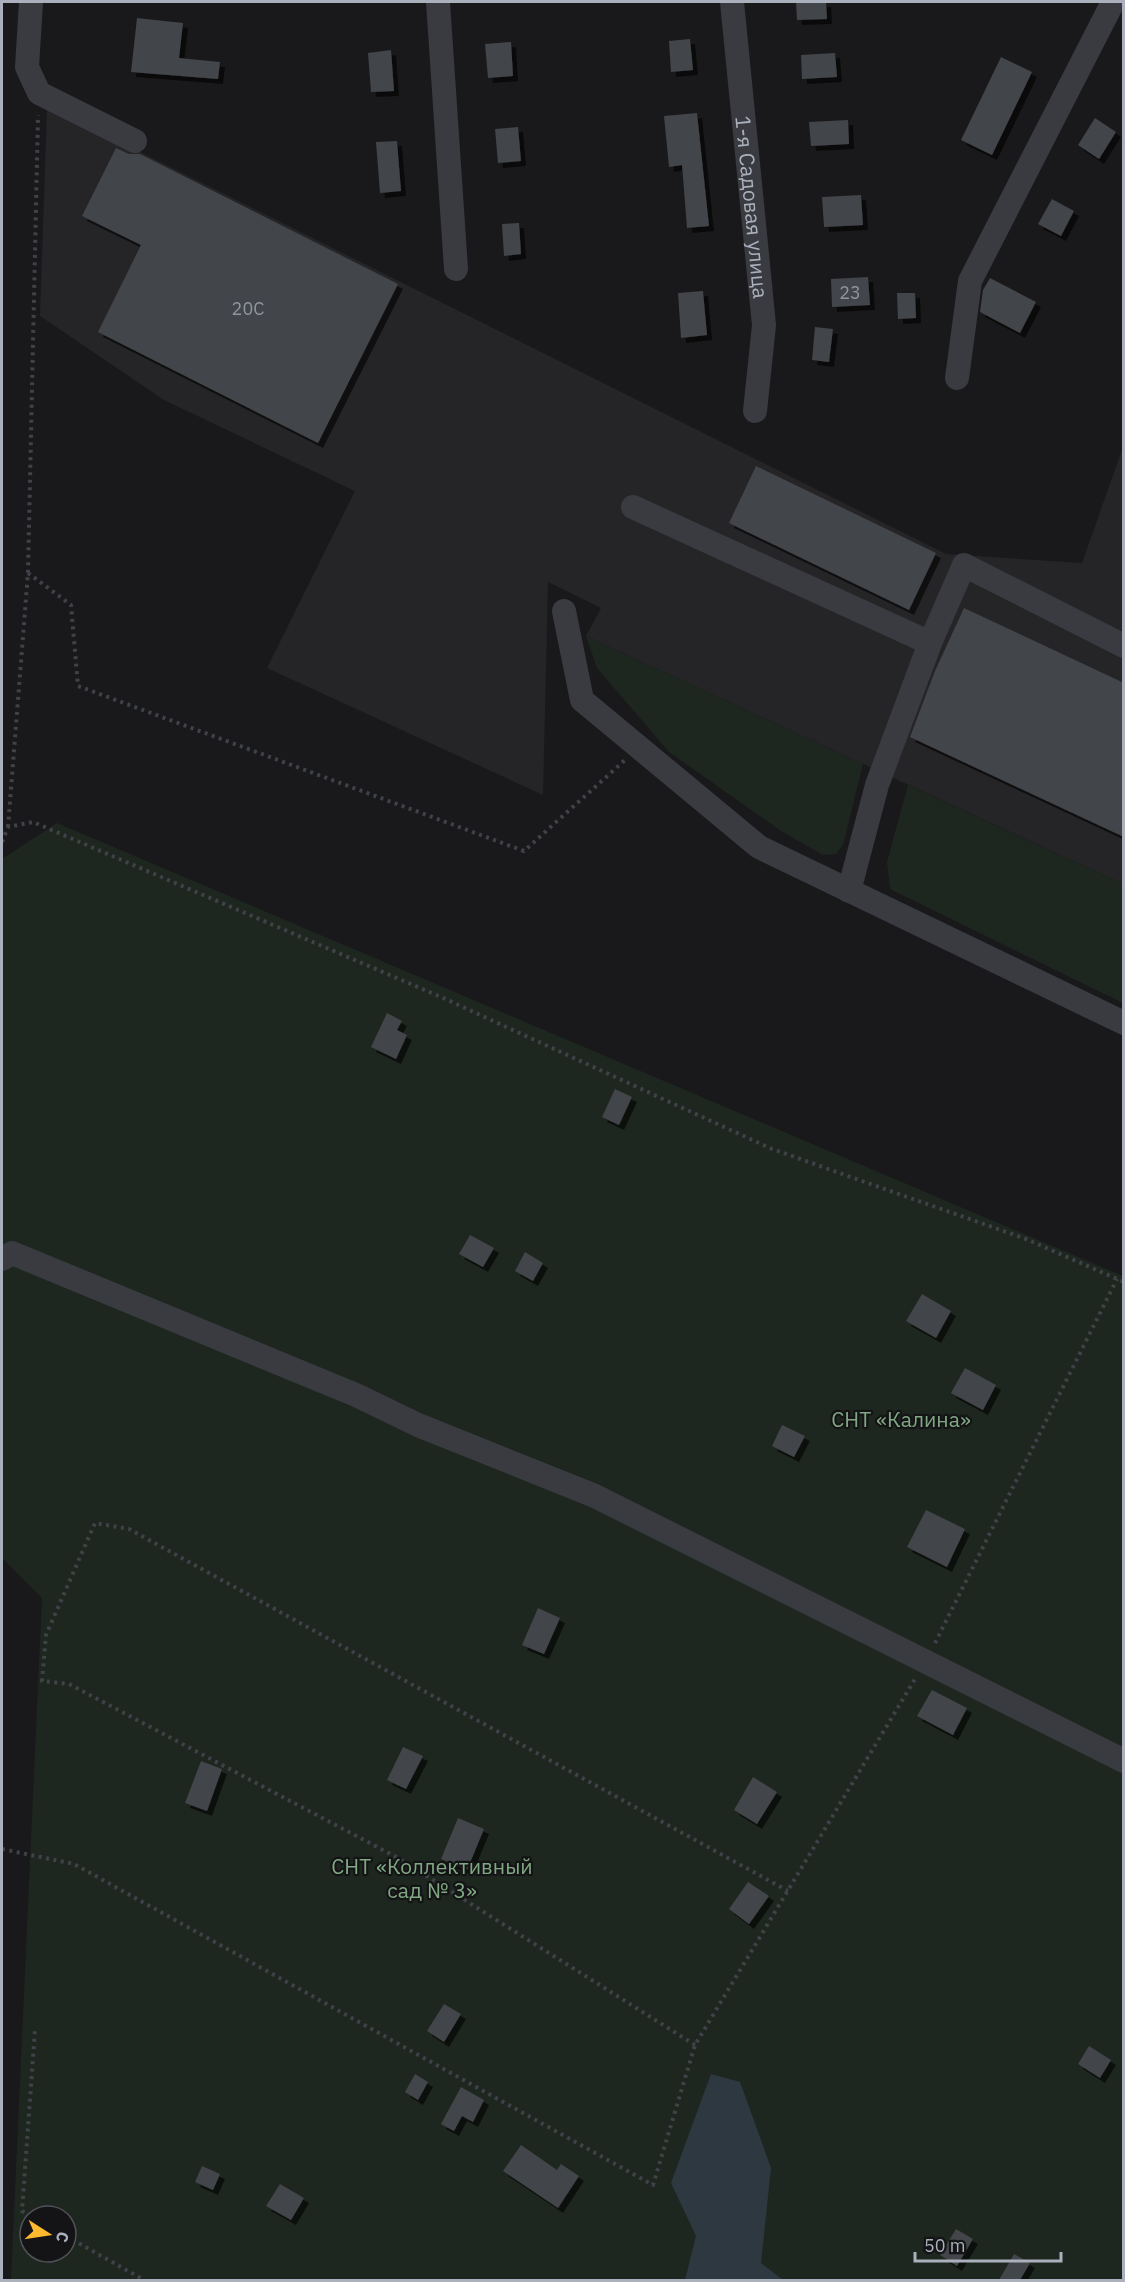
<svg xmlns="http://www.w3.org/2000/svg" width="1125" height="2282" viewBox="0 0 1125 2282" font-family="'IBM Plex Sans',sans-serif">
	<style>
		.built { fill: #252528 }
		.green { fill: #1e271f; fill-rule: evenodd }
		.water { fill: #2d3841 }
		.building { fill: #434448; filter: url(#shadow) }
		.lines { fill: none; stroke-linecap: round; stroke-linejoin: round }
		.path { stroke: #3f4248; stroke-width: 4; stroke-dasharray: 3 4.5; stroke-linecap: butt }
		.minor { stroke: #393b41; stroke-width: 24 }
		.labels { text-anchor: middle; dominant-baseline: central; stroke-width: 4.5; stroke-linejoin: round; paint-order: stroke }
		.number-label { font-size: 18px; fill: #90959f }
		.street-label { font-size: 21px; fill: #aab0bc; stroke: #141416 }
		.park-label { font-size: 21px; fill: #80a883; stroke: #141416 }
	</style>
	<defs>
		<filter id="shadow"><feDropShadow dx="5" dy="5" stdDeviation="0" flood-color="#0009"/></filter>
	</defs>
	<rect width="100%" height="100%" fill="#19191b"/>
	<path class="built" d="M 47,110 L 58,111 L 946,554 L 1082,563 L 1123,447 L 1123,884 L 586,636 L 601,608 L 548,582 L 543,795 L 267,668 L 355,491 L 164,400 L 40,316 Z"/>
	<path class="green" d="M 586,636 L 863,764 L 843,845 L 836,854 L 823,855 L 781,831 L 669,752 L 597,668 Z
		M 908,785 L 1123,884 L 1123,1003 L 890,889 L 887,862 Z
		M 57,823 L 1123,1276 L 1123,2280 L 11,2280 L 42,1598 L 2,1558 L 2,859 ZM 30,2216 L 66,2216 L 66,2252 L 30,2252 Z"/>
	<path class="water" d="M 711,2074 L 740,2082 L 771,2168 L 761,2263 L 783,2280 L 685,2280 L 696,2236 L 671,2183 Z"/>
	<path class="building" d="M 796,2 L 826,2 L 827,19 L 797,20 Z
		M 137,18 L 183,23 L 179,58 L 220,62 L 218,79 L 131,72 Z
		M 690,39 L 693,70 L 671,72 L 669,41 Z
		M 511,42 L 513,76 L 488,78 L 485,44 Z
		M 391,50 L 394,91 L 371,92 L 368,53 Z
		M 835,53 L 837,77 L 802,79 L 801,55 Z
		M 1001,57 L 1032,72 L 992,155 L 961,140 Z
		M 697,113 L 709,226 L 687,228 L 682,165 L 669,167 L 664,116 Z
		M 1095,118 L 1116,132 L 1099,159 L 1078,145 Z
		M 848,120 L 849,144 L 811,146 L 809,122 Z
		M 518,127 L 521,161 L 498,163 L 495,129 Z
		M 397,141 L 401,191 L 380,193 L 376,142 Z
		M 116,148 L 129,154 L 140,154 L 398,284 L 318,443 L 98,332 L 141,245 L 82,216 Z
		M 861,195 L 863,225 L 824,227 L 822,197 Z
		M 1052,199 L 1074,211 L 1061,236 L 1038,224 Z
		M 519,223 L 521,254 L 504,256 L 502,224 Z
		M 868,277 L 870,305 L 832,307 L 831,279 Z
		M 990,278 L 1036,302 L 1020,333 L 980,312 L 983,290 Z
		M 703,291 L 707,335 L 681,338 L 678,293 Z
		M 897,293 L 915,293 L 916,318 L 898,319 Z
		M 815,327 L 833,329 L 829,362 L 812,360 Z
		M 756,466 L 936,553 L 909,610 L 729,523 Z
		M 964,608 L 1124,683 L 1124,837 L 910,737 L 935,671 Z
		M 387,1013 L 402,1021 L 397,1030 L 407,1035 L 396,1059 L 371,1047 Z
		M 615,1089 L 632,1097 L 619,1125 L 602,1117 Z
		M 470,1235 L 494,1248 L 483,1267 L 459,1254 Z
		M 525,1252 L 543,1263 L 533,1281 L 515,1271 Z
		M 922,1294 L 951,1311 L 936,1338 L 906,1321 Z
		M 965,1368 L 996,1385 L 983,1410 L 951,1393 Z
		M 782,1425 L 805,1436 L 794,1457 L 772,1446 Z
		M 926,1510 L 965,1529 L 947,1567 L 907,1547 Z
		M 538,1608 L 560,1618 L 544,1654 L 522,1645 Z
		M 932,1690 L 967,1708 L 953,1735 L 917,1716 Z
		M 403,1747 L 423,1756 L 406,1789 L 387,1780 Z
		M 201,1761 L 222,1769 L 207,1811 L 185,1803 Z
		M 753,1777 L 777,1792 L 757,1824 L 734,1810 Z
		M 458,1818 L 484,1829 L 467,1870 L 441,1859 Z
		M 748,1882 L 769,1896 L 749,1924 L 729,1909 Z
		M 444,2004 L 461,2014 L 444,2042 L 427,2031 Z
		M 1089,2046 L 1111,2060 L 1100,2078 L 1078,2064 Z
		M 415,2074 L 428,2082 L 418,2100 L 405,2092 Z
		M 461,2087 L 484,2100 L 473,2122 L 462,2116 L 454,2131 L 441,2124 Z
		M 521,2145 L 557,2170 L 561,2164 L 579,2176 L 558,2208 L 503,2171 Z
		M 202,2166 L 220,2174 L 213,2190 L 195,2182 Z
		M 280,2184 L 304,2198 L 291,2220 L 266,2206 Z
		M 956,2229 L 973,2239 L 957,2266 L 940,2255 Z
		M 1014,2254 L 1030,2263 L 1020,2280 L 999,2280 Z"/>
	<g class="lines">
		<path class="path" d="M 28,573 L 71,605 L 78,686 L 524,851 L 625,760
			M 8,827 L 28,573 L 38,115
			M 2,842 L 8,827 L 33,822 L 441,997 L 772,1149 L 1026,1239 L 1124,1282
			M 935,1643 L 1117,1279
			M 2,1849 L 74,1864 L 653,2185 L 695,2045 L 915,1679
			M 695,2045 L 398,1858 L 69,1684 L 42,1681 L 46,1635 L 95,1523 L 129,1529 L 788,1891
			M 31,2216 L 22,2211 L 35,2030
			M 66,2236 L 144,2280"/>
		<g class="minor">
			<path d="M 31,2 L 27,67 L 39,93 L 135,141"/>
			<path d="M 438,2 L 456,269"/>
			<path id="s1" d="M 732,2 L 764,325 L 755,411"/>
			<path d="M 957,378 L 970,281 L 1113,2"/>
			<path d="M 633,507 L 930,643 L 964,565 L 1124,646"/>
			<path d="M 564,611 L 582,700 L 759,847 L 1124,1023"/>
			<path d="M 849,891 L 877,785 L 930,643"/>
			<path d="M 2,1259 L 12,1253 L 356,1395 L 418,1425 L 595,1496 L 1124,1761"/>
		</g>
	</g>
	<g class="labels">
		<g class="number-label">
			<text x="850" y="292">23</text>
			<text x="248" y="308">20С</text>
		</g>
		<g class="street-label">
			<text stroke="none"><textPath href="#s1" startOffset="206">1-я Садовая улица</textPath></text>
		</g>
		<g class="park-label">
			<text x="901" y="1419">СНТ «Калина»</text>
			<text x="432" y="1866">СНТ «Коллективный<tspan x="432" dy="24">сад № 3»</tspan></text>
		</g>
	</g>
	<rect width="1125" height="2282" fill="none" stroke="#aab0bc" stroke-width="6"/>
	<g transform="translate(48 2234) rotate(102)"><circle r="28" fill="#141416" stroke="#505258" stroke-width="1.5"/>
	<path d="M0-4.5L10 22L0 15L-10 22Z" fill="#feb92e"/>
	<text y="-9" font-size="16" font-weight="bold" text-anchor="middle" fill="#aab0bc">С</text>
	</g>
	<path d="M915 2252v9h146v-9" fill="none" stroke="#aab0bc" stroke-width="3"/>
	<text x="924" y="2252" font-size="18" fill="#aab0bc" stroke="#141416" stroke-width="4.5" paint-order="stroke">50 m</text>
</svg>
